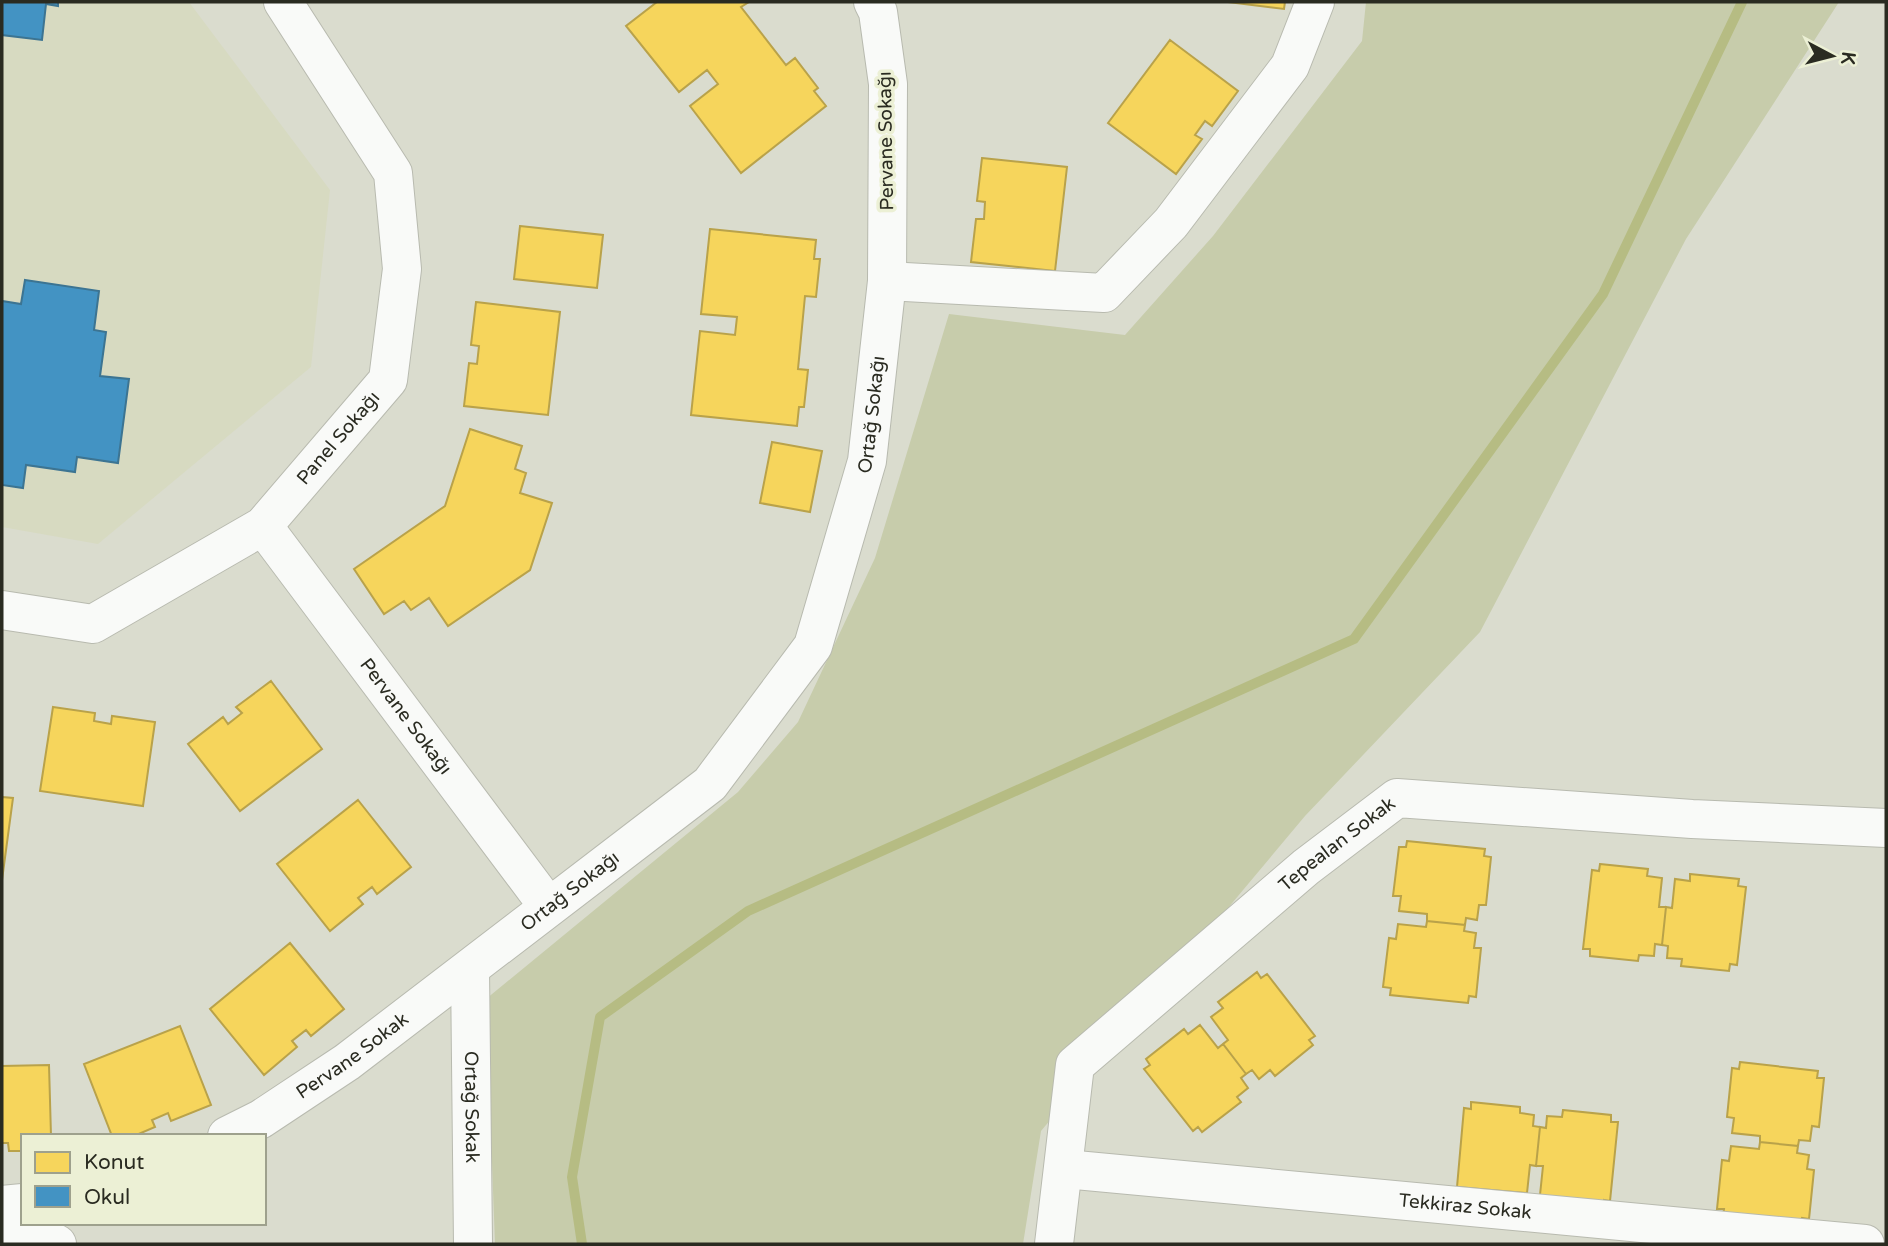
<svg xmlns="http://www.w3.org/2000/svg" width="1888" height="1246" viewBox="0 0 1888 1246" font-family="'Varela Round',sans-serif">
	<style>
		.built { fill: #d7dac1 }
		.green { fill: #c7ccab }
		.homes { fill: #f6d55c; stroke: #b9a24a; stroke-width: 2 }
		.schools { fill: #4393c3; stroke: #3c7492; stroke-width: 2 }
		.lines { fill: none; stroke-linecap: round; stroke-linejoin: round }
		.stream { stroke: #b6bc83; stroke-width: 10 }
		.street-casing { stroke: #b8baaf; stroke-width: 40 }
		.street { stroke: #f9faf8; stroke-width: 38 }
		.labels { text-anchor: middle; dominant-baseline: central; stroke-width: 7; stroke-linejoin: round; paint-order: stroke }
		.street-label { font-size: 19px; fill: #2a2b21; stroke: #ecf0d5 }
	</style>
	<rect width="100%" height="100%" fill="#dadcce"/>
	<path class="built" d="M 2,2 L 189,2 L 330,190 L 311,367 L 98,544 L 2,527 Z"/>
	<path class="green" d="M 1366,2 L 1839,2 L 1686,239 L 1480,632 L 1305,816 L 1041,1131 L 1023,1244 L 495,1244 L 486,999 L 738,792 L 798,722 L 875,558 L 949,314 L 1125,335 L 1213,236 L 1362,41 Z"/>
	<path class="homes" d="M 657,2 L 749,2 L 741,7 L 786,65 L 795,58 L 818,88 L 814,91 L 826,106 L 741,173 L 690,106 L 718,84 L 707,70 L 679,92 L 626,26 Z
		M 1228,2 L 1285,2 L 1284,9 Z
		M 1170,40 L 1238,91 L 1212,126 L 1205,121 L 1195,135 L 1202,139 L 1176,174 L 1108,123 Z
		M 982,158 L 1067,167 L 1055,271 L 971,262 L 976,219 L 984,219 L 985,202 L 977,201 Z
		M 520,226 L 603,235 L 597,288 L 514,279 Z
		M 710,229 L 816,240 L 814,259 L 820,259 L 816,297 L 805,296 L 798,369 L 808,370 L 804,407 L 799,407 L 797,426 L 691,415 L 700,331 L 735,335 L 737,317 L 701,314 Z
		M 476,302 L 560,312 L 548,415 L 464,406 L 469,363 L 477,364 L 479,346 L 471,345 Z
		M 470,429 L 522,446 L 515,469 L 526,473 L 520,493 L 552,503 L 530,570 L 448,626 L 429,598 L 411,610 L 404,601 L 384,614 L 354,569 L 445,506 Z
		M 772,442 L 822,451 L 810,512 L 760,503 Z
		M 271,681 L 322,749 L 240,811 L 188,744 L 223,717 L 228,724 L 242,713 L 236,707 Z
		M 53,707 L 95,713 L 94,721 L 111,724 L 112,716 L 155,722 L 143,806 L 40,791 Z
		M 2,797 L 13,798 L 2,880 Z
		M 358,800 L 411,867 L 377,894 L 372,887 L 358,898 L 363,904 L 330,931 L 277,864 Z
		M 1407,841 L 1485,849 L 1484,856 L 1491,857 L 1486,905 L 1479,905 L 1477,920 L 1466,918 L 1465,925 L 1427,921 L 1427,914 L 1399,911 L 1401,896 L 1393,896 L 1399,847 L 1406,847 Z
		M 1600,864 L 1648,869 L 1647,876 L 1662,878 L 1659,907 L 1666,907 L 1662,945 L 1655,944 L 1654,956 L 1639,955 L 1638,961 L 1590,956 L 1590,949 L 1583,949 L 1592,870 L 1599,871 Z
		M 1690,874 L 1739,879 L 1738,886 L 1746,887 L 1737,965 L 1730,964 L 1729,971 L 1681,966 L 1682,959 L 1667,958 L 1668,946 L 1662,945 L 1666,907 L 1672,908 L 1675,879 L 1690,881 Z
		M 1427,921 L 1465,925 L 1464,931 L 1476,933 L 1474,948 L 1481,948 L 1476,997 L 1469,996 L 1468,1003 L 1390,995 L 1391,988 L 1383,987 L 1389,938 L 1396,939 L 1398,924 L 1426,927 Z
		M 290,943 L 344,1009 L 311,1036 L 306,1030 L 292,1041 L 297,1047 L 264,1075 L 210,1009 Z
		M 1257,972 L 1261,978 L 1267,974 L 1315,1036 L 1309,1040 L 1313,1045 L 1275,1076 L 1270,1070 L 1259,1079 L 1252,1070 L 1246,1074 L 1223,1044 L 1228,1040 L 1211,1017 L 1223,1008 L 1218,1002 Z
		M 1200,1025 L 1218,1048 L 1223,1044 L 1246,1074 L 1241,1078 L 1248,1088 L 1237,1097 L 1241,1102 L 1202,1132 L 1198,1127 L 1193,1131 L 1144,1069 L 1150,1065 L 1146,1059 L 1184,1029 L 1188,1034 Z
		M 180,1026 L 211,1105 L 171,1121 L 168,1113 L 152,1120 L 155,1127 L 134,1136 L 112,1136 L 84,1064 Z
		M 1740,1062 L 1818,1071 L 1817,1078 L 1824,1078 L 1819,1127 L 1812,1126 L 1810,1141 L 1799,1140 L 1798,1146 L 1760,1142 L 1760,1136 L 1732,1133 L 1734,1118 L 1727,1117 L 1732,1068 L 1739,1069 Z
		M 49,1065 L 51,1136 L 23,1136 L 23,1151 L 9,1151 L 8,1143 L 2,1143 L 2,1066 Z
		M 1471,1102 L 1520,1107 L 1520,1113 L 1534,1115 L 1533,1126 L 1540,1127 L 1536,1166 L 1530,1165 L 1527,1193 L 1457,1187 L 1464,1108 L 1471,1109 Z
		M 1563,1110 L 1611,1115 L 1611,1122 L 1618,1122 L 1610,1201 L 1604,1200 L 1603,1207 L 1540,1195 L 1543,1166 L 1536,1166 L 1540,1127 L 1546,1128 L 1547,1116 L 1562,1117 Z
		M 1760,1142 L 1798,1146 L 1797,1153 L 1809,1155 L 1807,1169 L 1814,1170 L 1809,1219 L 1802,1218 L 1801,1225 L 1723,1216 L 1724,1209 L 1717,1209 L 1722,1160 L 1729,1161 L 1731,1146 L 1759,1149 Z"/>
	<path class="schools" d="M 2,2 L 58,2 L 58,6 L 46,4 L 42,40 L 2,35 Z
		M 25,280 L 99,291 L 94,330 L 106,332 L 100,376 L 129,379 L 118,463 L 77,457 L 75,472 L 26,465 L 23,488 L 2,485 L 2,301 L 21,304 Z"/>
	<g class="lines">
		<path class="stream" d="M 582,1244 L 572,1177 L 600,1017 L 748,911 L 1354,639 L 1603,294 L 1742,2"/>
		<g class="street-casing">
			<g id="street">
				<path d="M 887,281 L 1104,293 L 1171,223 L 1290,66 L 1315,2"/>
				<path id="s1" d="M 263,526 L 548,906"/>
				<path id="s2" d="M 2,610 L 93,624 L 263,526 L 388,380 L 402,269 L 393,173 L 283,2"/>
				<path id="s3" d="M 470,969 L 473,1244"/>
				<path id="s4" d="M 227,1136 L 261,1119 L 347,1062 L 710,784 L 813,646 L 867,461 L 887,281 L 888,84 L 878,12 L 873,2"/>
				<path id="s5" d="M 1065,1169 L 1865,1244"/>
				<path d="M 2,1205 L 23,1203"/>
				<path d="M 2,1233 L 57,1244"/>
				<path id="s6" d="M 1054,1244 L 1075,1065 L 1306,867 L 1397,798 L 1692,819 L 1886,828"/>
			</g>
		</g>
		<use href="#street" class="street"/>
	</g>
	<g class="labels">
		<g class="street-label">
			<text transform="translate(886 141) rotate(-91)">Pervane Sokağı</text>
			<text stroke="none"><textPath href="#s4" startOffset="1010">Ortağ Sokağı</textPath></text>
			<text stroke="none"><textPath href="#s2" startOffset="404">Panel Sokağı</textPath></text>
			<text stroke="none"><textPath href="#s1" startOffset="238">Pervane Sokağı</textPath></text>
			<text stroke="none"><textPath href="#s6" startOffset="523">Tepealan Sokak</textPath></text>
			<text stroke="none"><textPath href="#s4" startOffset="422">Ortağ Sokağı</textPath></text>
			<text stroke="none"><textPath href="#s4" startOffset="149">Pervane Sokak</textPath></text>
			<text stroke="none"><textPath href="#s3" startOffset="138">Ortağ Sokak</textPath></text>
			<text stroke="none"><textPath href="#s5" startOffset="402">Tekkiraz Sokak</textPath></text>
		</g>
	</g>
	<rect width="1888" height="1246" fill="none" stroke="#2a2b21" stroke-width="7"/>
	<rect x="21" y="1134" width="245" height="91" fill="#ecf0d5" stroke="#9ea18d" stroke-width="2"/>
	<rect x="35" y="1152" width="35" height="21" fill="#f6d55c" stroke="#9ea18d" stroke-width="2"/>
	<text x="84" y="1169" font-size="21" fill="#2a2b21">Konut</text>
	<rect x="35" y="1186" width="35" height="21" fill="#4393c3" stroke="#9ea18d" stroke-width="2"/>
	<text x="84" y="1204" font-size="21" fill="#2a2b21">Okul</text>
	<g transform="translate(1832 56) rotate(97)" stroke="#ecf0d5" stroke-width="5" paint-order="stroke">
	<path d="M0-5L12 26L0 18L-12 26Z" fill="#2a2b21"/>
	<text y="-10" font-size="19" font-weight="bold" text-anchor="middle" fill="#2a2b21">K</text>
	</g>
</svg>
